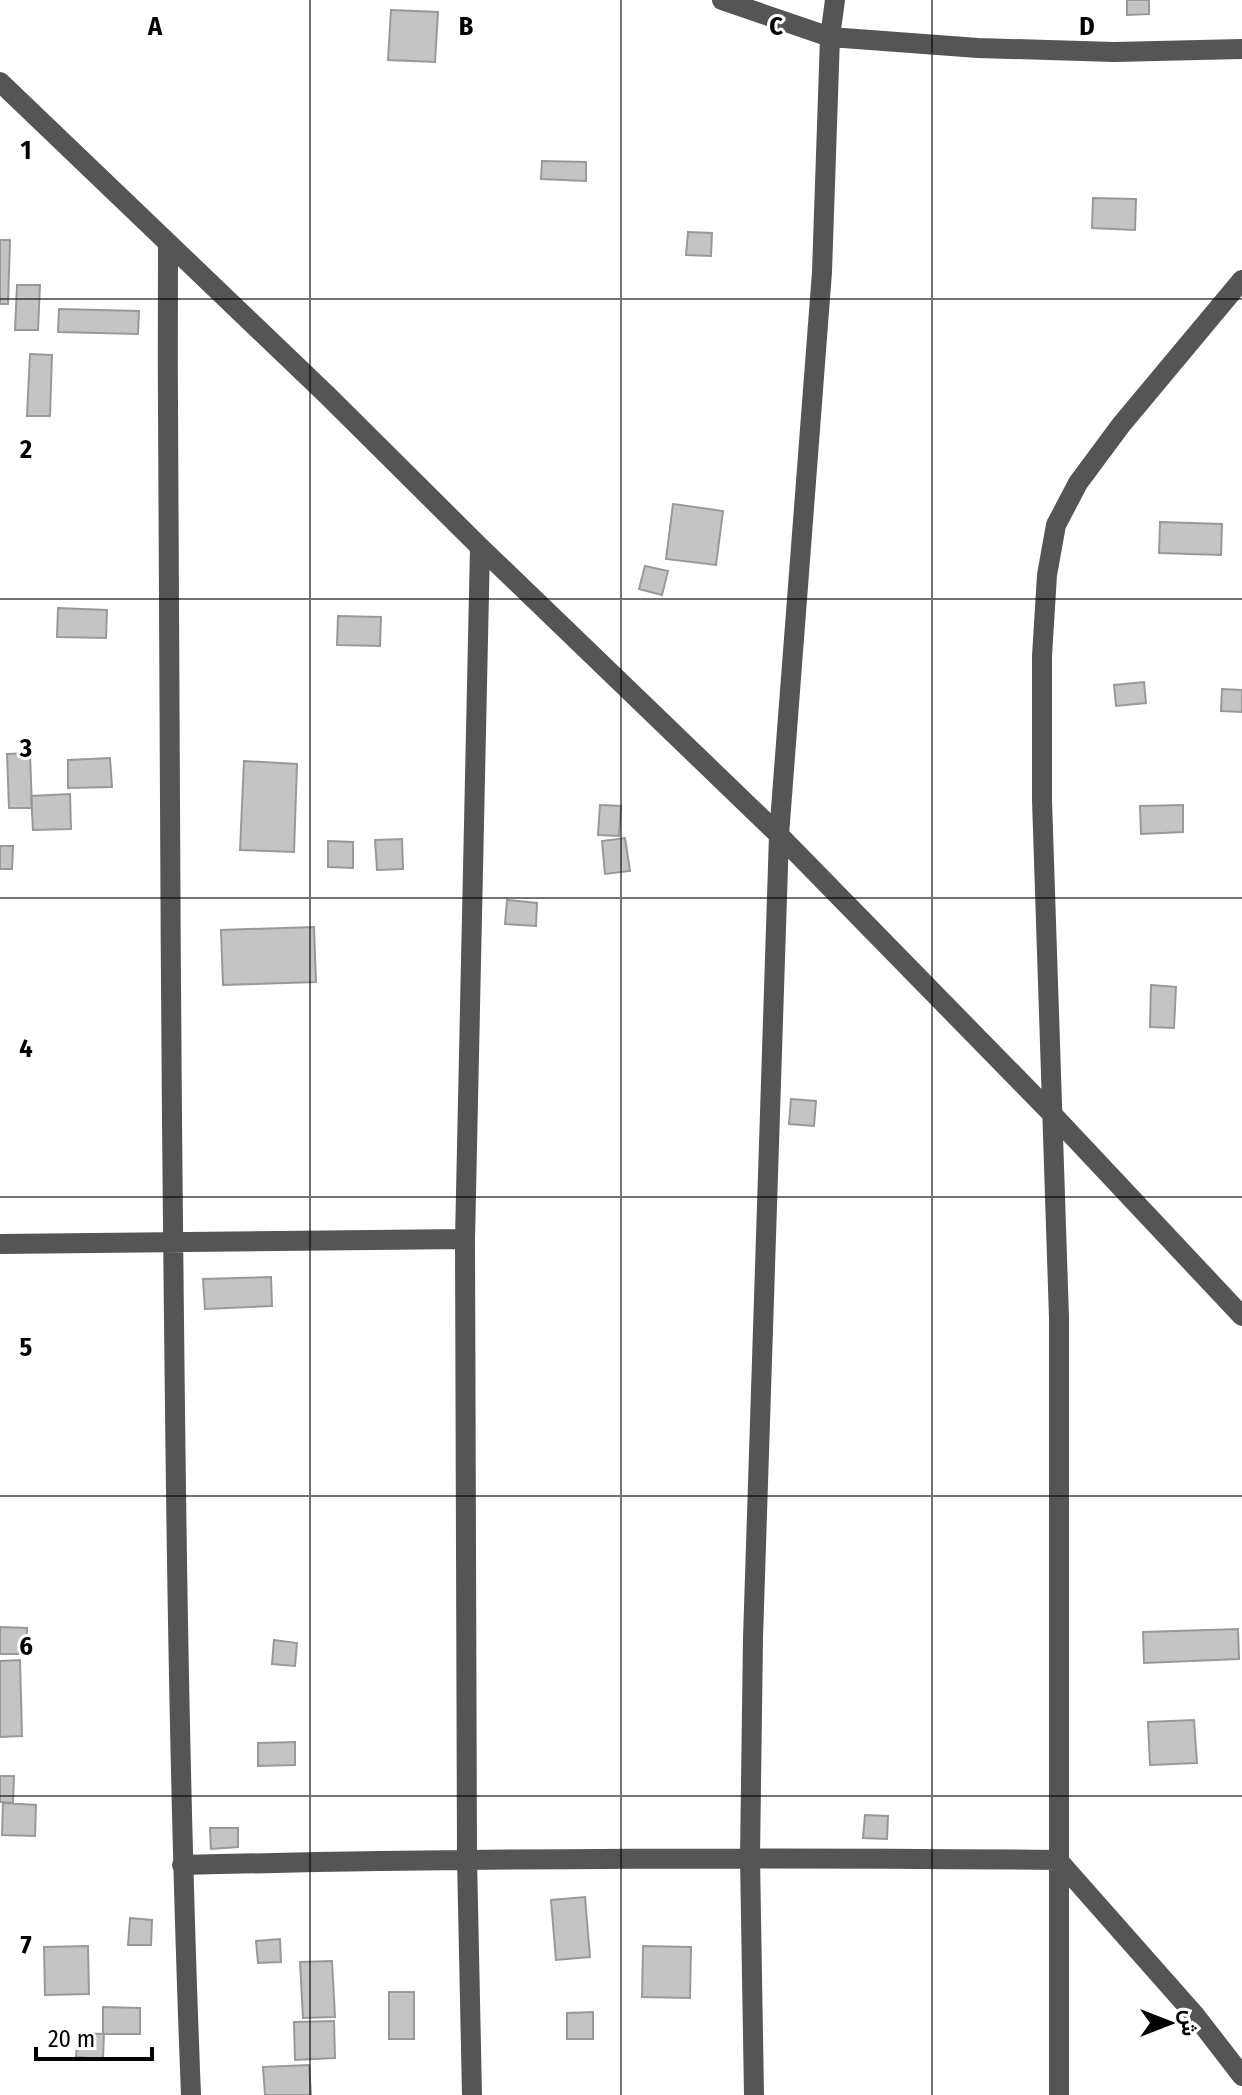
<svg xmlns="http://www.w3.org/2000/svg" width="1242" height="2095" viewBox="0 0 1242 2095" font-family="'Fira Sans Condensed',Vazirmatn,sans-serif">
	<style>
		.building { fill: #c4c4c4; stroke: #999; stroke-width: 2 }
		.lines { fill: none; stroke-linecap: round; stroke-linejoin: round }
		.minor { stroke: #555; stroke-width: 20 }
		.grid { fill: none; stroke: #000; stroke-width: 2; stroke-opacity: 0.55 }
		.grid-label { font-size: 26px; text-anchor: middle; font-weight: bold; fill: #000; stroke: #fff; stroke-width: 6; stroke-linejoin: round; paint-order: stroke }
	</style>
	<rect width="100%" height="100%" fill="#fff"/>
	<path class="building" d="M 1127,0 L 1149,0 L 1149,14 L 1127,15 Z
		M 391,10 L 438,12 L 435,62 L 388,60 Z
		M 542,161 L 586,162 L 586,181 L 541,179 Z
		M 1093,198 L 1136,199 L 1135,230 L 1092,228 Z
		M 688,232 L 712,233 L 711,256 L 686,255 Z
		M 0,240 L 10,240 L 8,304 L 0,304 Z
		M 17,285 L 40,285 L 38,330 L 15,330 Z
		M 59,309 L 139,311 L 138,334 L 58,332 Z
		M 30,354 L 52,355 L 50,416 L 27,416 Z
		M 673,504 L 723,511 L 716,565 L 666,559 Z
		M 1160,522 L 1222,524 L 1221,555 L 1159,553 Z
		M 645,566 L 668,571 L 662,595 L 639,589 Z
		M 58,608 L 107,610 L 106,638 L 57,637 Z
		M 338,616 L 381,617 L 380,646 L 337,645 Z
		M 1144,682 L 1146,703 L 1116,706 L 1114,685 Z
		M 1222,689 L 1242,690 L 1242,712 L 1221,711 Z
		M 30,753 L 32,808 L 9,808 L 7,754 Z
		M 110,758 L 112,787 L 68,788 L 68,760 Z
		M 244,761 L 297,764 L 294,852 L 240,850 Z
		M 70,794 L 71,829 L 33,830 L 31,796 Z
		M 600,805 L 621,806 L 619,836 L 598,835 Z
		M 1183,805 L 1183,832 L 1141,834 L 1140,806 Z
		M 625,838 L 630,871 L 605,874 L 602,841 Z
		M 402,839 L 403,869 L 377,870 L 375,840 Z
		M 328,841 L 353,842 L 353,868 L 328,867 Z
		M 0,846 L 13,846 L 12,869 L 0,869 Z
		M 507,900 L 537,903 L 536,926 L 505,924 Z
		M 314,927 L 316,982 L 223,985 L 221,930 Z
		M 1151,985 L 1176,987 L 1174,1028 L 1150,1027 Z
		M 791,1099 L 816,1101 L 814,1126 L 789,1124 Z
		M 271,1277 L 272,1306 L 205,1309 L 203,1279 Z
		M 0,1627 L 27,1628 L 26,1654 L 0,1654 Z
		M 1238,1629 L 1239,1659 L 1144,1663 L 1143,1632 Z
		M 274,1640 L 297,1643 L 295,1666 L 272,1664 Z
		M 20,1660 L 22,1736 L 0,1737 L 0,1661 Z
		M 1194,1720 L 1197,1763 L 1150,1765 L 1148,1722 Z
		M 295,1742 L 295,1765 L 258,1766 L 258,1743 Z
		M 0,1776 L 14,1776 L 13,1803 L 0,1802 Z
		M 3,1803 L 36,1805 L 35,1836 L 2,1835 Z
		M 865,1815 L 888,1816 L 887,1839 L 863,1838 Z
		M 210,1828 L 238,1828 L 238,1847 L 211,1849 Z
		M 585,1897 L 590,1957 L 556,1960 L 551,1900 Z
		M 130,1918 L 152,1920 L 151,1945 L 128,1945 Z
		M 280,1939 L 281,1962 L 258,1963 L 256,1941 Z
		M 88,1946 L 89,1994 L 45,1995 L 44,1947 Z
		M 643,1946 L 691,1947 L 690,1998 L 642,1997 Z
		M 332,1961 L 335,2017 L 303,2018 L 300,1962 Z
		M 389,1992 L 414,1992 L 414,2039 L 389,2039 Z
		M 103,2007 L 140,2008 L 140,2034 L 103,2034 Z
		M 593,2012 L 593,2039 L 567,2039 L 567,2013 Z
		M 334,2021 L 335,2058 L 295,2060 L 294,2022 Z
		M 78,2033 L 104,2034 L 103,2059 L 76,2057 Z
		M 309,2065 L 311,2095 L 265,2095 L 263,2067 Z"/>
	<g class="lines">
		<path class="minor" d="M 722,0 L 830,37 L 978,48 L 1114,52 L 1242,49
			M 0,82 L 328,396 L 480,547 L 779,835 L 1054,1116 L 1242,1316
			M 168,246 C 167,537 170,828 172,1119 C 175,1445 178,1770 191,2095
			M 0,1244 L 465,1239
			M 182,1865 C 474,1858 766,1857 1058,1860 L 1195,2015 L 1242,2076
			M 472,2095 L 467,1858 L 465,1239 L 480,547
			M 754,2095 L 750,1857 L 753,1638 L 779,835 L 822,272 L 830,37 L 835,0
			M 1059,2095 L 1059,1318 L 1042,800 L 1042,656 L 1047,575 L 1056,525 L 1078,483 L 1121,425 L 1242,280"/>
	</g>
	<path class="grid" d="M 310,0 L 310,2095M 621,0 L 621,2095M 932,0 L 932,2095M 0,299 L 1242,299M 0,599 L 1242,599M 0,898 L 1242,898M 0,1197 L 1242,1197M 0,1496 L 1242,1496M 0,1796 L 1242,1796"/>
	<g class="grid-label">
		<text x="155" y="35">A</text>
		<text x="466" y="35">B</text>
		<text x="776" y="35">C</text>
		<text x="1087" y="35">D</text>
		<text x="26" y="159">1</text>
		<text x="26" y="458">2</text>
		<text x="26" y="757">3</text>
		<text x="26" y="1057">4</text>
		<text x="26" y="1356">5</text>
		<text x="26" y="1655">6</text>
		<text x="26" y="1954">7</text>
	</g>
	<g transform="translate(1170 2023) rotate(90)" stroke="#ffffff" stroke-width="6" paint-order="stroke">
	<path d="M0-6L14 30L0 20L-14 30Z" fill="#000000"/>
	<text y="-12" font-size="22" font-weight="bold" text-anchor="middle" fill="#000000">ش</text>
	</g>
	<path d="M36 2047v12h116v-12" fill="none" stroke="#000000" stroke-width="4"/>
	<text x="48" y="2047" font-size="24" fill="#000000" stroke="#ffffff" stroke-width="6" paint-order="stroke">20 m</text>
</svg>
